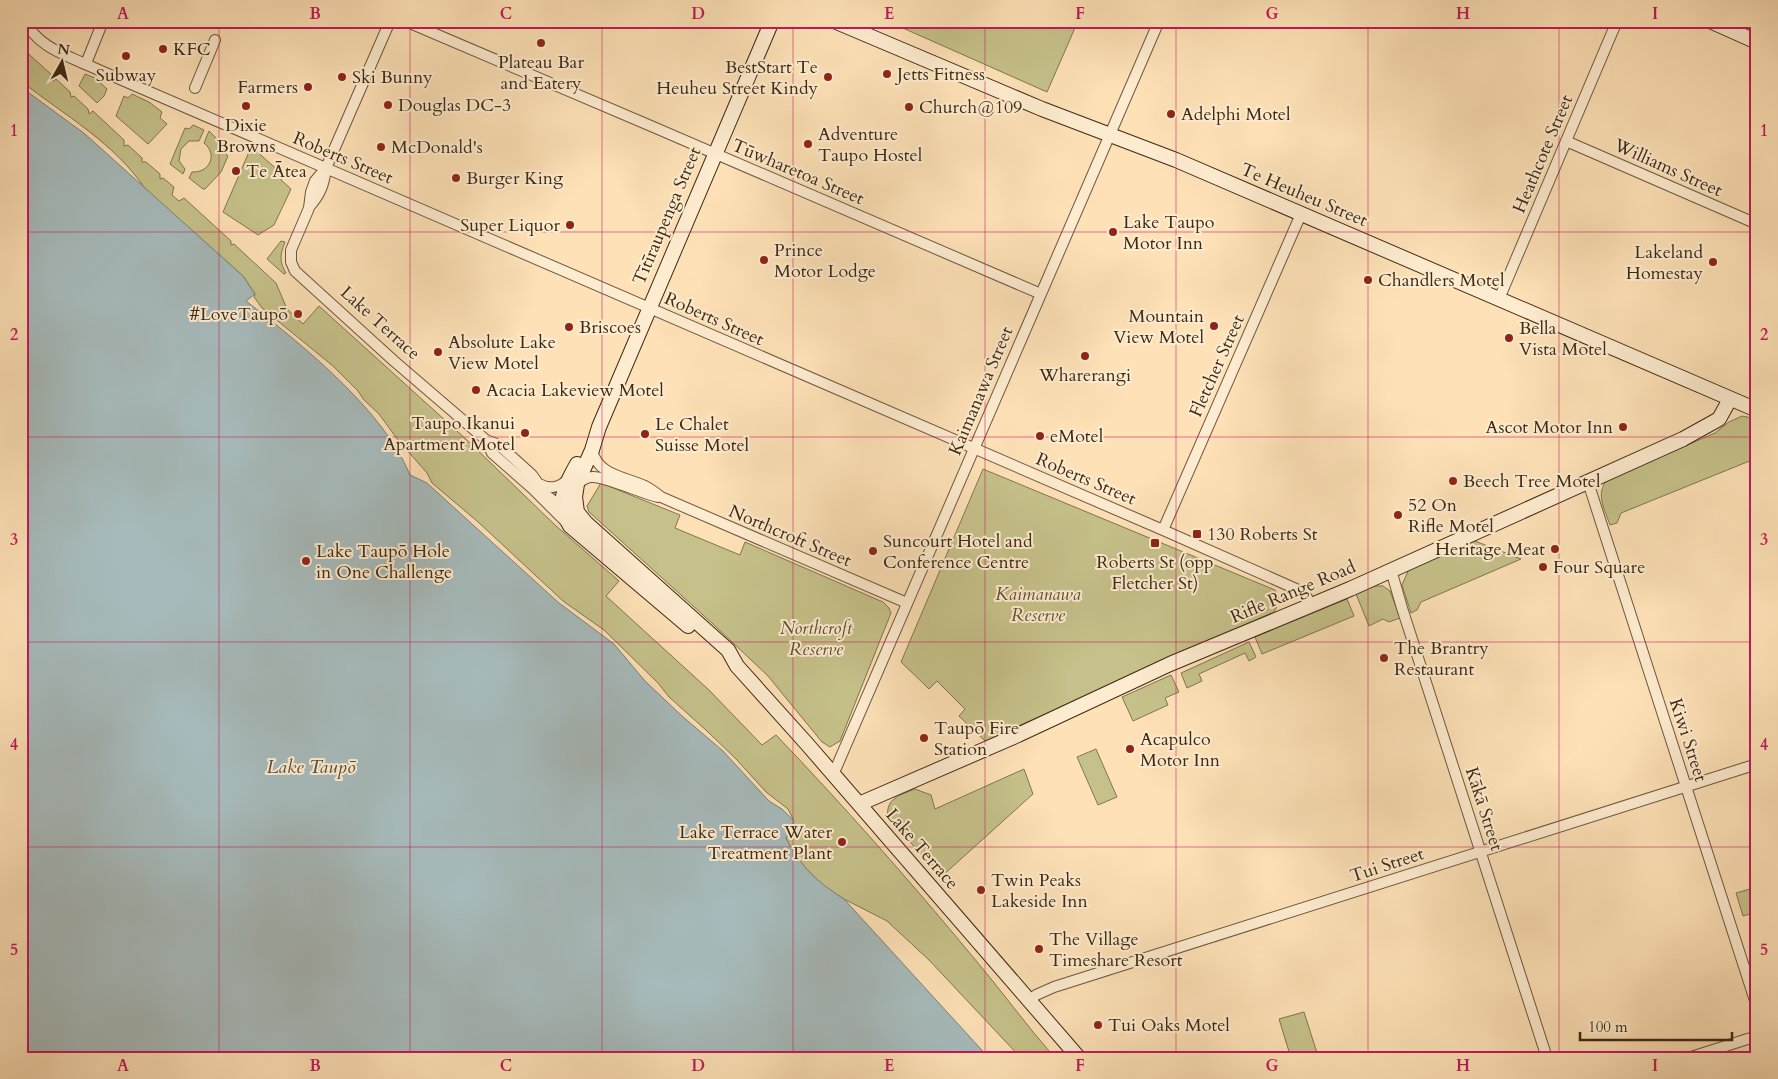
<svg xmlns="http://www.w3.org/2000/svg" width="1778" height="1079" viewBox="0 0 1778 1079" font-family="Cardo,serif">
	<style>
		.green { fill: #c6c18a; stroke: #82754e }
		.water { fill: #a6babb; stroke: #7c8078 }
		.lines { fill: none; stroke-linecap: round; stroke-linejoin: round }
		.street-casing { stroke: #6d573c; stroke-width: 12 }
		.secondary-casing { stroke: #3d2913; stroke-width: 16 }
		.street { stroke: #feecd0; stroke-width: 10 }
		.secondary { stroke: #feecd0; stroke-width: 14 }
		.grid { fill: none; stroke: #c2185b; stroke-width: 1; stroke-opacity: 0.55 }
		.poi-dot { fill: #8f2418; stroke: #feecd0; stroke-width: 2 }
		.labels { text-anchor: middle; dominant-baseline: central; stroke-width: 4; stroke-linejoin: round; paint-order: stroke }
		.poi-label { font-size: 18px; fill: #3d2913; stroke: #feecd0; text-anchor: start }
		.street-label { font-size: 18px; fill: #3d2913; stroke: #feecd0 }
		.park-label { font-size: 18px; font-style: italic; fill: #5f4f31; stroke: #feecd0 }
		.water-label { font-size: 19px; font-style: italic; fill: #574d3d; stroke: #feecd0 }
		.neatline { fill: none; stroke: #c2185b; stroke-width: 2 }
		.grid-label { font-size: 16px; text-anchor: middle; font-weight: bold; fill: #c2185b }
	</style>
	<rect width="100%" height="100%" fill="#fee1b7"/>
	<filter id="stains"><feTurbulence type="fractalNoise" baseFrequency=".004" numOctaves="4"/><feColorMatrix values="0 0 0 0 .2 0 0 0 0 .09 0 0 0 0 .02 0 0 0 .5 -.17"/></filter>
	<radialGradient id="worn" r=".72"><stop offset=".6" stop-color="#630" stop-opacity="0"/><stop offset="1" stop-color="#630" stop-opacity=".3"/></radialGradient>
	<path class="green" d="M 887,21 L 1078,21 L 1047,92 Z
		M 21,47 L 53,76 L 53,81 L 56,79 L 70,92 L 71,97 L 74,96 L 88,109 L 89,114 L 93,111 L 124,140 L 124,146 L 128,145 L 142,158 L 142,162 L 146,162 L 160,174 L 160,179 L 163,178 L 174,187 L 172,195 L 179,201 L 184,198 L 231,241 L 231,245 L 234,244 L 276,283 L 287,309 L 303,324 L 319,306 L 468,441 L 555,525 L 619,581 L 606,596 L 709,690 L 762,745 L 776,735 C 844,806 910,881 973,957 C 1001,990 1026,1025 1055,1058 L 1021,1058 L 929,960 L 887,921 L 844,899 L 821,885 L 797,858 L 786,838 L 794,821 L 788,809 L 766,792 L 737,760 L 707,731 L 669,697 L 658,683 L 604,630 L 563,601 L 477,521 L 432,483 L 427,473 L 398,440 L 379,414 L 364,400 L 358,391 L 333,366 L 262,308 L 254,297 L 255,294 L 243,276 L 146,190 C 114,142 65,116 21,81 Z
		M 85,74 L 95,78 L 107,89 L 104,96 L 97,103 L 79,86 Z
		M 132,94 L 149,102 L 162,112 L 160,118 L 167,124 L 148,144 L 116,116 L 124,96 L 128,98 Z
		M 193,125 L 204,130 L 199,141 L 189,141 L 181,149 L 179,161 L 185,169 L 183,174 L 170,164 L 185,128 L 189,129 Z
		M 209,131 L 221,143 L 220,149 L 228,156 L 221,172 L 205,189 L 203,189 L 189,178 L 192,172 C 210,173 218,154 204,143 Z
		M 253,148 L 282,174 L 281,180 L 291,189 L 274,225 L 258,235 L 223,212 L 249,152 Z
		M 281,241 L 285,242 C 280,254 279,262 286,273 L 284,274 L 267,259 Z
		M 1742,416 L 1757,419 L 1757,458 L 1621,513 L 1617,523 L 1610,525 C 1605,510 1595,494 1607,480 L 1715,433 L 1729,422 Z
		M 983,469 L 1275,590 L 1280,601 L 1274,612 L 985,741 L 959,716 L 965,709 L 937,681 L 929,689 L 901,662 Z
		M 601,483 L 680,515 L 675,528 L 740,555 L 745,542 L 883,602 L 889,608 L 891,613 L 840,741 L 830,747 L 822,742 L 768,676 L 713,624 L 589,512 L 587,506 Z
		M 1475,541 L 1521,559 L 1421,602 L 1417,610 L 1411,613 L 1402,585 L 1409,569 Z
		M 1374,586 L 1383,586 L 1390,591 L 1400,618 L 1389,622 L 1383,619 L 1369,626 L 1356,594 Z
		M 1347,599 L 1354,616 L 1262,654 L 1255,637 Z
		M 1249,642 L 1256,657 L 1249,661 L 1245,653 L 1199,674 L 1202,681 L 1187,688 L 1181,673 Z
		M 1171,675 L 1179,692 L 1165,698 L 1168,705 L 1133,721 L 1122,697 Z
		M 1096,749 L 1117,797 L 1098,805 L 1077,757 Z
		M 1024,769 L 1033,794 L 941,877 L 888,817 C 885,798 901,795 915,789 L 931,795 L 935,809 Z
		M 1757,887 L 1757,912 L 1743,916 L 1736,893 Z
		M 1304,1012 L 1318,1056 L 1291,1058 L 1279,1019 Z"/>
	<path class="water" d="M 21,87 L 85,134 L 243,276 L 255,294 L 246,301 C 301,344 383,409 410,475 L 427,483 L 559,603 L 614,644 L 645,681 L 682,716 L 723,751 L 769,801 L 782,809 L 794,821 L 786,838 C 802,868 816,881 844,899 L 989,1058 L 21,1058 Z"/>
	<g class="lines">
		<g class="street-casing">
			<path id="street" d="M 25,21 C 38,46 61,53 85,64 L 1163,530 L 1303,592 L 1312,605
				M 405,21 L 651,126 L 1041,294
				M 87,61 L 103,21
				M 195,88 L 215,40
				M 1566,141 L 1757,224
				M 326,168 L 315,181 L 311,192 L 309,208 L 291,250 L 291,262 L 295,271 L 394,361 L 472,428 L 486,440 L 499,445 L 532,475 L 547,496 L 567,510 L 573,519 L 586,530
				M 309,207 C 320,195 324,185 326,168 L 390,21
				M 1499,299 L 1617,21
				M 486,440 L 492,453 L 533,489 L 567,523
				M 592,450 C 597,475 625,477 645,486 C 651,489 656,493 661,497 L 907,603
				M 1588,482 L 1757,1007
				M 539,484 C 551,490 560,488 569,478
				M 577,484 C 582,480 586,477 592,477 C 604,476 641,493 658,497
				M 1163,530 L 1301,214
				M 1391,570 L 1402,608 L 1547,1058
				M 833,775 L 1159,21
				M 1029,1001 L 1036,995 L 1054,987 L 1757,764
				M 1688,1058 L 1757,1036"/>
		</g>
		<g class="secondary-casing">
			<path id="secondary" d="M 772,21 L 599,427 L 592,450 L 577,484 L 575,497 L 577,512 L 586,523 L 728,650 L 737,666 L 807,744 L 1079,1058
				M 834,21 L 1042,109 L 1176,160 L 1757,410
				M 1710,21 L 1757,42
				M 577,464 C 564,488 556,500 570,526 L 688,626
				M 859,804 L 1018,735 L 1170,664 L 1350,589 L 1683,439 L 1719,419 L 1730,399"/>
		</g>
		<use href="#street" class="street"/>
		<use href="#secondary" class="secondary"/>
	</g>
	<path class="grid" d="M 219,21 L 219,1058M 410,21 L 410,1058M 602,21 L 602,1058M 793,21 L 793,1058M 985,21 L 985,1058M 1176,21 L 1176,1058M 1368,21 L 1368,1058M 1559,21 L 1559,1058M 21,232 L 1757,232M 21,437 L 1757,437M 21,642 L 1757,642M 21,847 L 1757,847"/>
	<g class="poi-dot">
		<circle cx="541" cy="43" r="5"/>
		<circle cx="163" cy="49" r="5"/>
		<circle cx="126" cy="56" r="5"/>
		<circle cx="887" cy="74" r="5"/>
		<circle cx="342" cy="77" r="5"/>
		<circle cx="828" cy="77" r="5"/>
		<circle cx="308" cy="87" r="5"/>
		<circle cx="388" cy="105" r="5"/>
		<circle cx="246" cy="106" r="5"/>
		<circle cx="909" cy="107" r="5"/>
		<circle cx="1171" cy="114" r="5"/>
		<circle cx="808" cy="144" r="5"/>
		<circle cx="381" cy="147" r="5"/>
		<circle cx="236" cy="171" r="5"/>
		<circle cx="456" cy="178" r="5"/>
		<circle cx="570" cy="225" r="5"/>
		<circle cx="1113" cy="232" r="5"/>
		<circle cx="764" cy="260" r="5"/>
		<circle cx="1713" cy="262" r="5"/>
		<circle cx="1368" cy="280" r="5"/>
		<circle cx="298" cy="314" r="5"/>
		<circle cx="1214" cy="326" r="5"/>
		<circle cx="569" cy="327" r="5"/>
		<circle cx="1509" cy="338" r="5"/>
		<circle cx="438" cy="352" r="5"/>
		<circle cx="1085" cy="356" r="5"/>
		<circle cx="476" cy="390" r="5"/>
		<circle cx="1623" cy="427" r="5"/>
		<circle cx="525" cy="433" r="5"/>
		<circle cx="645" cy="434" r="5"/>
		<circle cx="1040" cy="436" r="5"/>
		<circle cx="1453" cy="481" r="5"/>
		<circle cx="1398" cy="515" r="5"/>
		<rect x="1192" y="529" width="10" height="10" rx="2.5"/>
		<rect x="1150" y="538" width="10" height="10" rx="2.5"/>
		<circle cx="1555" cy="549" r="5"/>
		<circle cx="873" cy="551" r="5"/>
		<circle cx="306" cy="561" r="5"/>
		<circle cx="1543" cy="567" r="5"/>
		<circle cx="1384" cy="658" r="5"/>
		<circle cx="924" cy="738" r="5"/>
		<circle cx="1130" cy="749" r="5"/>
		<circle cx="842" cy="842" r="5"/>
		<circle cx="981" cy="890" r="5"/>
		<circle cx="1039" cy="949" r="5"/>
		<circle cx="1098" cy="1025" r="5"/>
	</g>
	<g class="labels">
		<g class="poi-label">
			<text x="173" y="49">KFC</text>
			<text x="541" y="62" text-anchor="middle">Plateau Bar<tspan x="541" dy="21">and Eatery</tspan></text>
			<text x="818" y="67" text-anchor="end">BestStart Te<tspan x="818" dy="21">Heuheu Street Kindy</tspan></text>
			<text x="897" y="74">Jetts Fitness</text>
			<text x="126" y="75" text-anchor="middle">Subway</text>
			<text x="352" y="77">Ski Bunny</text>
			<text x="298" y="87" text-anchor="end">Farmers</text>
			<text x="398" y="105">Douglas DC-3</text>
			<text x="919" y="107">Church@109</text>
			<text x="1181" y="114">Adelphi Motel</text>
			<text x="246" y="125" text-anchor="middle">Dixie<tspan x="246" dy="21">Browns</tspan></text>
			<text x="818" y="134">Adventure<tspan x="818" dy="21">Taupo Hostel</tspan></text>
			<text x="391" y="147">McDonald's</text>
			<text x="246" y="171">Te Ātea</text>
			<text x="466" y="178">Burger King</text>
			<text x="1123" y="222">Lake Taupo<tspan x="1123" dy="21">Motor Inn</tspan></text>
			<text x="560" y="225" text-anchor="end">Super Liquor</text>
			<text x="774" y="250">Prince<tspan x="774" dy="21">Motor Lodge</tspan></text>
			<text x="1703" y="252" text-anchor="end">Lakeland<tspan x="1703" dy="21">Homestay</tspan></text>
			<text x="1378" y="280">Chandlers Motel</text>
			<text x="288" y="314" text-anchor="end">#LoveTaupō</text>
			<text x="1204" y="316" text-anchor="end">Mountain<tspan x="1204" dy="21">View Motel</tspan></text>
			<text x="579" y="327">Briscoes</text>
			<text x="1519" y="328">Bella<tspan x="1519" dy="21">Vista Motel</tspan></text>
			<text x="448" y="342">Absolute Lake<tspan x="448" dy="21">View Motel</tspan></text>
			<text x="1085" y="375" text-anchor="middle">Wharerangi</text>
			<text x="486" y="390">Acacia Lakeview Motel</text>
			<text x="515" y="423" text-anchor="end">Taupo Ikanui<tspan x="515" dy="21">Apartment Motel</tspan></text>
			<text x="655" y="424">Le Chalet<tspan x="655" dy="21">Suisse Motel</tspan></text>
			<text x="1613" y="427" text-anchor="end">Ascot Motor Inn</text>
			<text x="1050" y="436">eMotel</text>
			<text x="1463" y="481">Beech Tree Motel</text>
			<text x="1408" y="505">52 On<tspan x="1408" dy="21">Rifle Motel</tspan></text>
			<text x="1207" y="534">130 Roberts St</text>
			<text x="883" y="541">Suncourt Hotel and<tspan x="883" dy="21">Conference Centre</tspan></text>
			<text x="1545" y="549" text-anchor="end">Heritage Meat</text>
			<text x="316" y="551">Lake Taupō Hole<tspan x="316" dy="21">in One Challenge</tspan></text>
			<text x="1155" y="562" text-anchor="middle">Roberts St (opp<tspan x="1155" dy="21">Fletcher St)</tspan></text>
			<text x="1553" y="567">Four Square</text>
			<text x="1394" y="648">The Brantry<tspan x="1394" dy="21">Restaurant</tspan></text>
			<text x="934" y="728">Taupō Fire<tspan x="934" dy="21">Station</tspan></text>
			<text x="1140" y="739">Acapulco<tspan x="1140" dy="21">Motor Inn</tspan></text>
			<text x="832" y="832" text-anchor="end">Lake Terrace Water<tspan x="832" dy="21">Treatment Plant</tspan></text>
			<text x="991" y="880">Twin Peaks<tspan x="991" dy="21">Lakeside Inn</tspan></text>
			<text x="1049" y="939">The Village<tspan x="1049" dy="21">Timeshare Resort</tspan></text>
			<text x="1108" y="1025">Tui Oaks Motel</text>
		</g>
		<g class="street-label">
			<text transform="translate(1543 154) rotate(-67)">Heathcote Street</text>
			<text transform="translate(343 158) rotate(23)">Roberts Street</text>
			<text transform="translate(1668 168) rotate(24)">Williams Street</text>
			<text transform="translate(798 172) rotate(23)">Tūwharetoa Street</text>
			<text transform="translate(1304 195) rotate(23)">Te Heuheu Street</text>
			<text transform="translate(667 216) rotate(-67)">Tītīraupenga Street</text>
			<text transform="translate(714 319) rotate(24)">Roberts Street</text>
			<text transform="translate(380 323) rotate(42)">Lake Terrace</text>
			<text transform="translate(1217 366) rotate(-66)">Fletcher Street</text>
			<text transform="translate(981 391) rotate(-67)">Kaimanawa Street</text>
			<text transform="translate(1086 479) rotate(23)">Roberts Street</text>
			<text transform="translate(790 536) rotate(23)">Northcroft Street</text>
			<text transform="translate(1293 592) rotate(-23)">Rifle Range Road</text>
			<text transform="translate(1688 740) rotate(72)">Kiwi Street</text>
			<text transform="translate(1484 809) rotate(72)">Kākā Street</text>
			<text transform="translate(922 849) rotate(49)">Lake Terrace</text>
			<text transform="translate(1387 865) rotate(-18)">Tui Street</text>
		</g>
		<g class="park-label">
			<text x="1038" y="594">Kaimanawa<tspan x="1038" dy="21">Reserve</tspan></text>
			<text x="816" y="628">Northcroft<tspan x="816" dy="21">Reserve</tspan></text>
		</g>
		<g class="water-label">
			<text x="311" y="767">Lake Taupō</text>
		</g>
	</g>
	<rect width="1778" height="1079" fill="none" stroke="#fee1b7" stroke-width="55"/>
	<g transform="translate(62 62) rotate(8)" stroke="#feecd0" stroke-width="4" paint-order="stroke">
	<path d="M0-4L9 19L0 12L-9 19Z" fill="#3d2913"/>
	<text y="-8" font-size="14" font-weight="bold" text-anchor="middle" fill="#3d2913">N</text>
	</g>
	<path d="M1580 1032v8h152v-8" fill="none" stroke="#3d2913" stroke-width="2.5"/>
	<text x="1588" y="1032" font-size="15" fill="#3d2913" stroke="#feecd0" stroke-width="4" paint-order="stroke">100 m</text>
	<rect x="28" y="28" width="1722" height="1024" class="neatline"/>
	<g class="grid-label">
		<text x="123" y="19">A</text>
		<text x="315" y="19">B</text>
		<text x="506" y="19">C</text>
		<text x="698" y="19">D</text>
		<text x="889" y="19">E</text>
		<text x="1080" y="19">F</text>
		<text x="1272" y="19">G</text>
		<text x="1463" y="19">H</text>
		<text x="1655" y="19">I</text>
		<text x="14" y="136">1</text>
		<text x="1764" y="136">1</text>
		<text x="14" y="340">2</text>
		<text x="1764" y="340">2</text>
		<text x="14" y="545">3</text>
		<text x="1764" y="545">3</text>
		<text x="14" y="750">4</text>
		<text x="1764" y="750">4</text>
		<text x="14" y="955">5</text>
		<text x="1764" y="955">5</text>
		<text x="123" y="1071">A</text>
		<text x="315" y="1071">B</text>
		<text x="506" y="1071">C</text>
		<text x="698" y="1071">D</text>
		<text x="889" y="1071">E</text>
		<text x="1080" y="1071">F</text>
		<text x="1272" y="1071">G</text>
		<text x="1463" y="1071">H</text>
		<text x="1655" y="1071">I</text>
	</g>
	<rect width="100%" height="100%" filter="url(#stains)"/>
	<rect width="100%" height="100%" fill="url(#worn)"/>
</svg>
